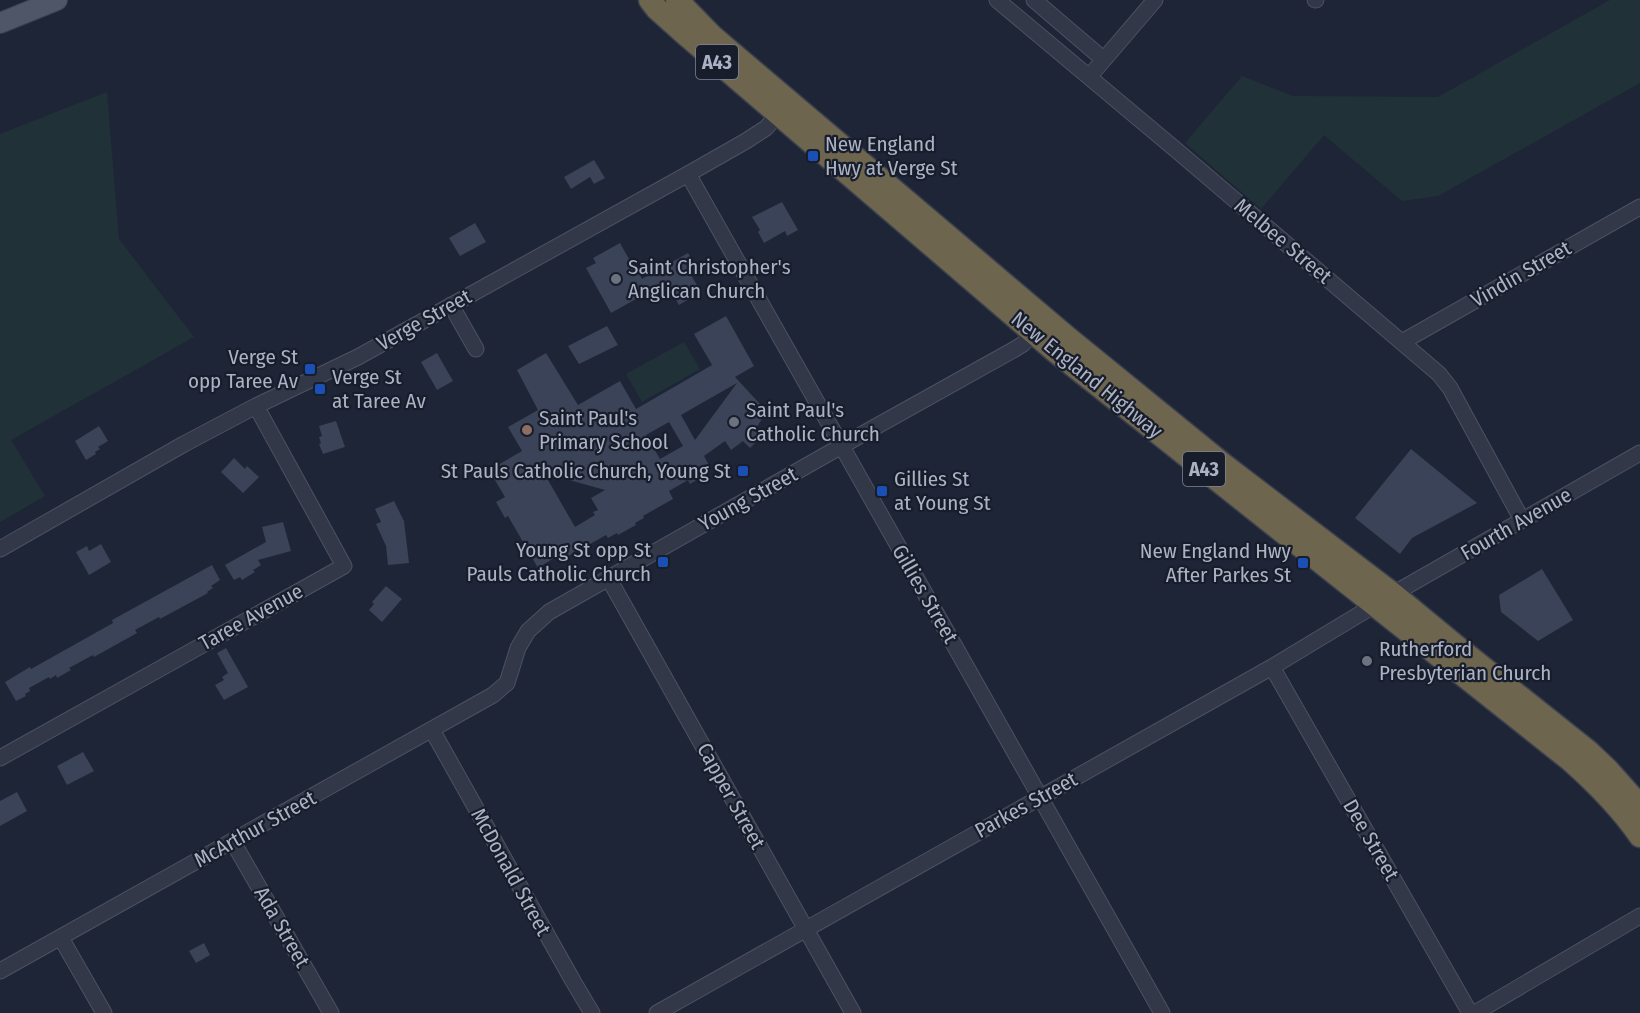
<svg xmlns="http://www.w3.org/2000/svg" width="1640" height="1013" viewBox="0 0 1640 1013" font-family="'Fira Sans Condensed',sans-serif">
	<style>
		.green { fill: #203238 }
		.building { fill: #3a4357; fill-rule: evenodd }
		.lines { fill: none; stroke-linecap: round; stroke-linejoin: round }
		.minor-casing { stroke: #4c5262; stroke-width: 17 }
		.major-casing { stroke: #3b4150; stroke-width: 22 }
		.highway-casing { stroke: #393f4e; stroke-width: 25 }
		.minor { stroke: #323847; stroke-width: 15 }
		.major { stroke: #4f5667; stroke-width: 20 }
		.highway { stroke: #6d654e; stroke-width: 22 }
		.transit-dot { fill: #1a4fb4; stroke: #181d2b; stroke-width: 2 }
		.worship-dot { fill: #6b7280; stroke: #181d2b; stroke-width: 2 }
		.education-dot { fill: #8d6e63; stroke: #181d2b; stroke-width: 2 }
		.labels { text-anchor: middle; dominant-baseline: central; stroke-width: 4.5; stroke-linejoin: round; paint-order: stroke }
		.shield { fill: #181d2b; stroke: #7f8596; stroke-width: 1.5 }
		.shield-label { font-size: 20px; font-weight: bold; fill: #abb2c4 }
		.poi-label { font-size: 21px; fill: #abb2c4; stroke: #181d2b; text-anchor: start }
		.street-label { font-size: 21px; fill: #abb2c4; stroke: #181d2b }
	</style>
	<rect width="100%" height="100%" fill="#1e2536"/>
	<path class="green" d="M 1610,0 L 1640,0 L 1640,83 L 1438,196 L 1402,201 L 1324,135 L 1261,209 L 1185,143 L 1242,76 L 1293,96 L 1438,97 Z
		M 107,92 L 119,239 L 194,337 L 11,440 L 45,496 L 0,522 L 0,134 Z
		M 684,342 L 700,369 L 642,402 L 626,374 Z"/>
	<path class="building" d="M 594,160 L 605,178 L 594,184 L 590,177 L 571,189 L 564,177 Z
		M 782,202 L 798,230 L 787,236 L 785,231 L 764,243 L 758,232 L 760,230 L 752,217 Z
		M 475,223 L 486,242 L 460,256 L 449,238 Z
		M 620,243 L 634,268 L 636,267 L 642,279 L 688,253 L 698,271 L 691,275 L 701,292 L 679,305 L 675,298 L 672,299 L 663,284 L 611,313 L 586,268 L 596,263 L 593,258 Z
		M 726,316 L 754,366 L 735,377 L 760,404 L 756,410 L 764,416 L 756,428 L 763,435 L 750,448 L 743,441 L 731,450 L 725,441 L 704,456 L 710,467 L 698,474 L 700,478 L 690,484 L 688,480 L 669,491 L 673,499 L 643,516 L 644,518 L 635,523 L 636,525 L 618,535 L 617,533 L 608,538 L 606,535 L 562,560 L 559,555 L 538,568 L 508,516 L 505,518 L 496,502 L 505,497 L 489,470 L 522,451 L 508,427 L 538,410 L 517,370 L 546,353 L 578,405 L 620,381 L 636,409 L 712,365 L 694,334 ZM 737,383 L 695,440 L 681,415 ZM 669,422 L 683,446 L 660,459 L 646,435 ZM 544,473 L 605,490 L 591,498 L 598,510 L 593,512 L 595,515 L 575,527 Z
		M 607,326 L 618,345 L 579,364 L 568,346 Z
		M 437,353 L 453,381 L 437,390 L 421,362 Z
		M 336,421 L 345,447 L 323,454 L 319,444 L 321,443 L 319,437 L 322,436 L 319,426 Z
		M 99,426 L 108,441 L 98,447 L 100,449 L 95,452 L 96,454 L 86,460 L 75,441 Z
		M 1411,449 L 1477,503 L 1412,538 L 1400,554 L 1355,518 Z
		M 234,458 L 245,469 L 247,466 L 259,477 L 243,493 L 221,472 Z
		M 394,501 L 404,521 L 409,563 L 388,565 L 386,546 L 376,524 L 381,522 L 375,509 Z
		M 283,522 L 291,551 L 258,560 L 261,565 L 253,570 L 255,572 L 242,580 L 240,577 L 234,580 L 225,565 L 266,542 L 262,527 Z
		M 101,544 L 111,562 L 89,575 L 76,552 L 87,546 L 89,551 Z
		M 212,565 L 220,580 L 211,586 L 213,588 L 207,592 L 208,593 L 160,619 L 159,617 L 135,630 L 137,633 L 94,657 L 93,655 L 69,668 L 71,670 L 57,678 L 56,675 L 50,679 L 49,677 L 29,688 L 30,691 L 25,694 L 26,696 L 16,701 L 5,682 L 30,667 L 31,669 L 113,623 L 112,620 Z
		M 1542,569 L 1573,620 L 1538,641 L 1501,612 L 1499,595 Z
		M 386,586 L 402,599 L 382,622 L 369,610 L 374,604 L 372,602 Z
		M 226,648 L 248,687 L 224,700 L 215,685 L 224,680 L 222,677 L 228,673 L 217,653 Z
		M 83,752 L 94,771 L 67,785 L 57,766 Z
		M 17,792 L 27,811 L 0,826 L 0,801 Z
		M 204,943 L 210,955 L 196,963 L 189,951 Z"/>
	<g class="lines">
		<g class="minor-casing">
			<path id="minor" d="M 997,0 L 1175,149 L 1439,374 L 1450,388 L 1522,520
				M 1034,0 L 1103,59
				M 1315,0 L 1316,0
				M 1089,77 L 1155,0
				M 688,174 L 1162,1013
				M 451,305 L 476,349
				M 1402,342 L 1640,207
				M 0,549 L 184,444 L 256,406 L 358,357 L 688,174 L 746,141 L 766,128 L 778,114
				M 609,579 L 853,1013
				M 1272,667 L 1470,1013
				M 432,730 L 573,981 L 592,1013
				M 0,758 L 344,566 L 256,406
				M 233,842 L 331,1013
				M 61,938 L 104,1013
				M 0,971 L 493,695 L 507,683 L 518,648 L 528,631 L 549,612 L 868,431 L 1015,349 L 1023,344 L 1039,327
				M 657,1013 L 1272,667 L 1393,594 L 1640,453
				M 1475,1013 L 1640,916"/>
		</g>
		<g class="major-casing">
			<path id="major" d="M 0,23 L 57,0"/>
		</g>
		<g class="highway-casing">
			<path id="highway" d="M 650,0 L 657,9 L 685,34 L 1056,352 L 1570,760 C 1596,783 1620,807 1640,836
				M 677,0 L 712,36 L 1068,338 L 1224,465 L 1393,594 L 1456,646 L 1588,751 L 1608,770 L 1640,806"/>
		</g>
		<use href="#minor" class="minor"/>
		<use href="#major" class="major"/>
		<use href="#highway" class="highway"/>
	</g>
	<g class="transit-dot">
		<rect x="807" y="150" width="12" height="12" rx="3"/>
		<rect x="304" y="363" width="12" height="12" rx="3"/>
		<rect x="314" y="383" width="12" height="12" rx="3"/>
		<rect x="737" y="465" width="12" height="12" rx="3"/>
		<rect x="876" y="485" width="12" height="12" rx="3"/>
		<rect x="657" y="556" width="12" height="12" rx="3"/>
		<rect x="1297" y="557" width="12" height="12" rx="3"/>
	</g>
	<g class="worship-dot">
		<circle cx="616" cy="279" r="6"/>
		<circle cx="734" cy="422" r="6"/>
		<circle cx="1367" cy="661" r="6"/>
	</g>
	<circle class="education-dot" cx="527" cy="430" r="6"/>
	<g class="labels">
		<g class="shield">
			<rect x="696" y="45" width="42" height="34" rx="4.5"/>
			<rect x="1183" y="452" width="42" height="34" rx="4.5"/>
		</g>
		<g class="shield-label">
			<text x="717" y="62">A43</text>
			<text x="1204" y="469">A43</text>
		</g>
		<g class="poi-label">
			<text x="825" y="144">New England<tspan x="825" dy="24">Hwy at Verge St</tspan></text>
			<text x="628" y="267">Saint Christopher's<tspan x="628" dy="24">Anglican Church</tspan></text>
			<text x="298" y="357" text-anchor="end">Verge St<tspan x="298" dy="24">opp Taree Av</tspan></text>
			<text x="332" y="377">Verge St<tspan x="332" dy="24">at Taree Av</tspan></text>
			<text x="746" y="410">Saint Paul's<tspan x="746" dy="24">Catholic Church</tspan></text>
			<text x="539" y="418">Saint Paul's<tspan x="539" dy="24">Primary School</tspan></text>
			<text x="731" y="471" text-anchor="end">St Pauls Catholic Church, Young St</text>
			<text x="894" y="479">Gillies St<tspan x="894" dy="24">at Young St</tspan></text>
			<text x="651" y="550" text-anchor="end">Young St opp St<tspan x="651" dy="24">Pauls Catholic Church</tspan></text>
			<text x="1291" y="551" text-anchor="end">New England Hwy<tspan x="1291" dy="24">After Parkes St</tspan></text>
			<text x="1379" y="649">Rutherford<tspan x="1379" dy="24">Presbyterian Church</tspan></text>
		</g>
		<g class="street-label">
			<text transform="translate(1283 241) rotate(40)">Melbee Street</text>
			<text transform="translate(1521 274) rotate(-30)">Vindin Street</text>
			<text transform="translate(424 320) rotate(-29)">Verge Street</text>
			<text transform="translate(1087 375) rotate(39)">New England Highway</text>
			<text transform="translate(748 499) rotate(-29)">Young Street</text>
			<text transform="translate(1516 524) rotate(-30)">Fourth Avenue</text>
			<text transform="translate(925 594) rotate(60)">Gillies Street</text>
			<text transform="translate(251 617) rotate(-29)">Taree Avenue</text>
			<text transform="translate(731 796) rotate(61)">Capper Street</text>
			<text transform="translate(1026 805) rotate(-29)">Parkes Street</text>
			<text transform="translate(255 829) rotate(-29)">McArthur Street</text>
			<text transform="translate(1371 840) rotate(60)">Dee Street</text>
			<text transform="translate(511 872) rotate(61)">McDonald Street</text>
			<text transform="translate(282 927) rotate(60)">Ada Street</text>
		</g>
	</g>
</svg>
